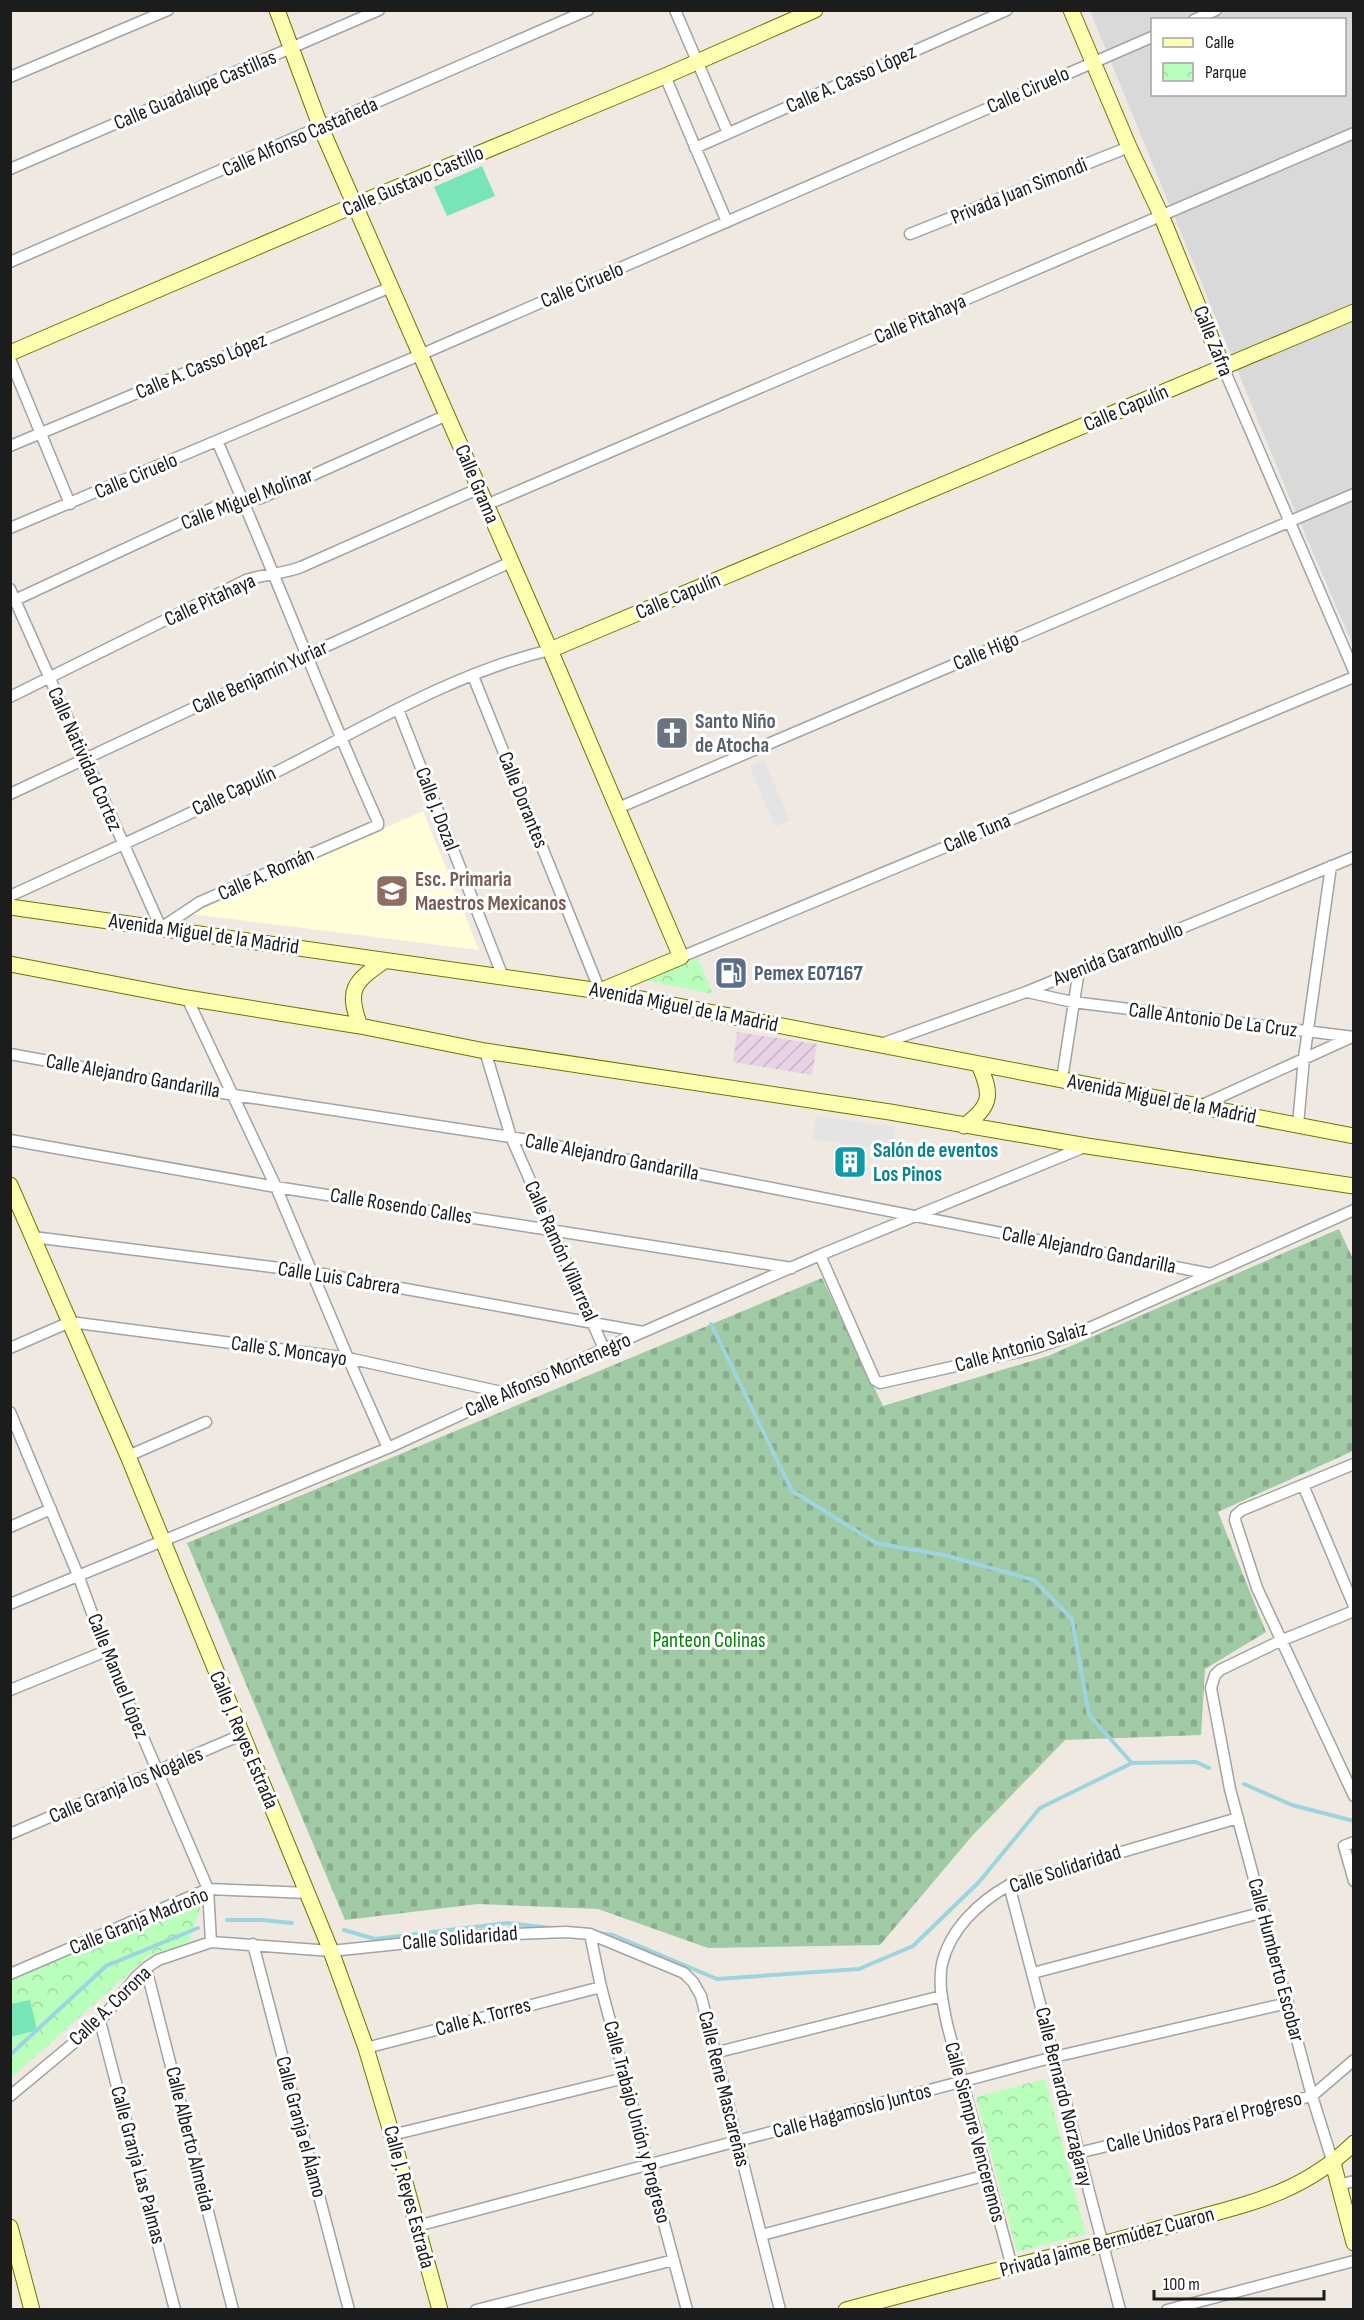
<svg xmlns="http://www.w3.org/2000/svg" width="1364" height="2320" viewBox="0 0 1364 2320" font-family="'Sofia Sans Condensed',sans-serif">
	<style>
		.residential { fill: #dad9d9; fill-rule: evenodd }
		.industrial { fill: url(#industrial-furrows) }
		.education { fill: #fffed9 }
		.cemetery { fill: url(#cemetery-stones) }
		.park { fill: url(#park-crowns) }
		.pitch { fill: #77e5b6 }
		.parking { fill: #e4e4e4 }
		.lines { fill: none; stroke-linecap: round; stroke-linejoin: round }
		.stream { stroke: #9dd4e0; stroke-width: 4 }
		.street-casing { stroke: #a3a3a3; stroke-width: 13 }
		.secondary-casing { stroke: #6e7600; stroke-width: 17 }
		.street { stroke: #fff; stroke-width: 10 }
		.secondary { stroke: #fdfeaf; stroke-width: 15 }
		.labels { text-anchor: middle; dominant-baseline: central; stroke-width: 6; stroke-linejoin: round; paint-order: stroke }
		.street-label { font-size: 21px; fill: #1c1c1c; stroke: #fff }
		.worship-label { font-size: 21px; font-weight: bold; fill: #5b616d; stroke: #fff; text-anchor: start }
		.education-label { font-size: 21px; font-weight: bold; fill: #785e54; stroke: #fff; text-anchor: start }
		.service-label { font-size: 21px; font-weight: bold; fill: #4e5e75; stroke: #fff; text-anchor: start }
		.culture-label { font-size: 21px; font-weight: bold; fill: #0d838f; stroke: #fff; text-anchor: start }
		.park-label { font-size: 21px; fill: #038208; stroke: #fff }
	</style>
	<defs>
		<pattern id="industrial-furrows" width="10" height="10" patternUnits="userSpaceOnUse" patternTransform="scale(1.5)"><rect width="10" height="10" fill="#e8d2e5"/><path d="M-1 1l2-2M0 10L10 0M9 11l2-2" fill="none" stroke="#c6b4c4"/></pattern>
		<pattern id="cemetery-stones" width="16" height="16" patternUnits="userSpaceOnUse" patternTransform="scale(1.5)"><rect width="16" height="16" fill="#a0c9a5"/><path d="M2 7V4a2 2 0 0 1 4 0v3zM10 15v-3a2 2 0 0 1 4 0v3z" fill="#89ac8d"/></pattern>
		<pattern id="park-crowns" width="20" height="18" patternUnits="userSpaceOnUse" patternTransform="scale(1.5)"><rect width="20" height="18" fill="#b9febb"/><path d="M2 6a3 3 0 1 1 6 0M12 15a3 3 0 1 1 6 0" fill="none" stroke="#9ed9a0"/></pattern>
	</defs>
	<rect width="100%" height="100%" fill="#efe9e1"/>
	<path class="residential" d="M 1090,11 L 1353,11 L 1353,645 L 1293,506 ZM 1152,20 L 1344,20 L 1344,94 L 1152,94 Z"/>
	<path class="industrial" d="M 737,1032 L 817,1044 L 812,1075 L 733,1062 Z"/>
	<path class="education" d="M 423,811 L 479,950 L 192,914 Z"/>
	<path class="cemetery" d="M 1339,1229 L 1353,1259 L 1353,1451 L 1218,1512 L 1266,1632 L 1205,1669 L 1201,1735 L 1065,1740 L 972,1836 L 880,1945 L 708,1948 L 598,1909 L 478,1904 L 345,1920 L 187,1543 L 822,1278 L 883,1406 L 1048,1356 Z"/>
	<path class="park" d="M 698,958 L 713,994 L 643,980 Z
		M 202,1902 L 189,1942 L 148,1956 L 11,2078 L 11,1979 L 98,1941 Z
		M 1045,2079 L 1086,2234 L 1017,2252 L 976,2097 Z"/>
	<path class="pitch" d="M 482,166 L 495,196 L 447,216 L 434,187 Z
		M 30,2000 L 37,2030 L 11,2037 L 11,2004 Z"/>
	<path class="parking" d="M 764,760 L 790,821 L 775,827 L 750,766 Z
		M 816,1116 L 895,1127 L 892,1150 L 813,1139 Z"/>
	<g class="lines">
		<path class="stream" d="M 711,1324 L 792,1491 L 876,1543 L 948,1556 L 1034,1580 L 1072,1619 L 1089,1715 L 1131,1762
			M 1244,1784 L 1292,1805 L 1354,1821
			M 227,1920 L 262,1920 L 292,1923
			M 344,1930 L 375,1939 L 507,1923 L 551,1928
			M 597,1933 L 613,1935 L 717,1979 L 859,1969 L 913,1946 L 979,1882 L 1040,1808 L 1132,1763 L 1196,1762 L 1209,1768
			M 10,2055 L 106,1966 L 198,1928"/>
		<g class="street-casing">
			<path id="street" d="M 675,10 L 728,133
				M 1194,20 L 1216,10
				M 665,76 L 727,222
				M 10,77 L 168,10
				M 695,148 L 1007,10
				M 10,169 L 379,10
				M 910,234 L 1129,147
				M 10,262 L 588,10
				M 10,359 L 70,504
				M 1223,367 L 1354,671
				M 10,446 L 391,287
				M 486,505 L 1354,133
				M 10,528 L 420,355 L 1152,37
				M 10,589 L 161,928 L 200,902 L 378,825 L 378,822 C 321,697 273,567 217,441
				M 15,600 L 215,507 L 261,498 L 447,415
				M 473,676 L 600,991
				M 10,697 L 246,580 C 264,574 283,574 301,567 L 480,488
				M 398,709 L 503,977
				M 10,794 L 307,655 L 511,562
				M 618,808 L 1354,494
				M 10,896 C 103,853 197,812 288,766 C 372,723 457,672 550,650
				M 681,957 L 1354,677
				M 1027,992 L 1073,1002 L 1354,1037
				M 187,998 L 276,1187 L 348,1358 L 388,1448
				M 881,1044 L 1026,992 L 1354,857
				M 485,1051 L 511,1137 L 604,1349
				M 10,1054 L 234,1095 L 511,1137 L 1211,1274
				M 1062,1079 L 1079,970
				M 1200,1106 L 1352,1037
				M 1298,1125 L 1304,1058 L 1331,866
				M 10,1140 L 276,1187 L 792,1268
				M 33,1237 L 312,1272 L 643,1332
				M 820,1255 L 875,1380 L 880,1383 L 1032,1349 L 1076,1334 L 1354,1210
				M 10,1348 L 70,1322 L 348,1358 L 506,1393
				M 10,1412 L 78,1575 L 106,1651 L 208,1889 L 211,1942
				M 128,1456 L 206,1422
				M 1354,1464 L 1242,1510 L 1236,1515 L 1235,1520 L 1257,1588 L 1354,1796
				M 1303,1485 L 1354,1606
				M 10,1527 L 51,1509
				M 10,1604 L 388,1448 L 604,1349 L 820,1255 L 1087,1146
				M 10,1690 L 106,1651
				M 10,1834 L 241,1735
				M 1354,1842 L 1344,1846 L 1354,1881
				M 1009,1885 L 1120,2310
				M 590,1934 L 601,1987 L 687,2310
				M 253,1944 L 349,2310
				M 146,1968 L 233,2310
				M 1033,1973 L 1264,1912
				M 10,1974 L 208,1889 L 308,1893
				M 100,2021 L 175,2310
				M 366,2048 L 601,1987
				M 714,2053 L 942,1996
				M 10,2096 L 100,2021 L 136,1977 L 146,1968 L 158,1960 L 211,1942 L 331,1951 L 485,1935 L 566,1932 L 590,1934 L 684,1973 L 693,1982 L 701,1996 L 780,2310
				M 392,2135 L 625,2078
				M 1078,2153 L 1312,2096 L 1354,2060
				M 1333,2163 L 1312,2096 L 1230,1789 L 1211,1688 L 1215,1675 L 1220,1670 L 1280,1641 L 1354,1611
				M 1339,2185 L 1354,2181
				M 417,2226 L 1054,2057 L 1288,2003
				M 762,2235 L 987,2175
				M 1012,2267 L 947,2024 C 943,2004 938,1984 942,1964 C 950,1929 979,1902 1009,1885 L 1238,1818
				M 476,2310 L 674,2260
				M 1167,2310 L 1354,2261"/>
		</g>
		<g class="secondary-casing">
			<path id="secondary" d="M 277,10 L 321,128 L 550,650 L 681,957 L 600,991
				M 1071,10 L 1129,147 L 1161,215 L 1223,367
				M 10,353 L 355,205 L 665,76 L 815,10
				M 550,650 L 1354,312
				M 10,907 L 600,991 L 1354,1136
				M 10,964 L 187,998 L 360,1026 L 485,1051 L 890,1112 L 1087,1146 L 1354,1186
				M 360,1026 C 346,989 354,982 384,961
				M 964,1126 C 991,1106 993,1096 979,1065
				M 10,1185 L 128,1456 L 331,1951 L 366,2048 L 392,2135 L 440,2310
				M 1333,2163 L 1354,2243
				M 10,2227 L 32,2310
				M 846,2310 C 905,2294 964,2278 1023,2264 C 1076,2251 1129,2238 1182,2222 C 1248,2204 1303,2193 1354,2143"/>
		</g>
		<use href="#street" class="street"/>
		<use href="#secondary" class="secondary"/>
	</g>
	<defs>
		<g id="church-square" transform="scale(1.725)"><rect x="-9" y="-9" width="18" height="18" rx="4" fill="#6b7280" stroke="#fff"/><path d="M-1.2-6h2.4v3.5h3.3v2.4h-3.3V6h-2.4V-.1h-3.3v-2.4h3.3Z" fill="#fff"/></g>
		<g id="school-square" transform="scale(1.725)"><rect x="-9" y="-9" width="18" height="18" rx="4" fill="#8d6e63" stroke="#fff"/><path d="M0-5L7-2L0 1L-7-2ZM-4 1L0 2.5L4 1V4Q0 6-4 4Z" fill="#fff"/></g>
		<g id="fuel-square" transform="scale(1.725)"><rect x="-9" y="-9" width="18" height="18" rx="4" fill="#5c6f8a" stroke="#fff"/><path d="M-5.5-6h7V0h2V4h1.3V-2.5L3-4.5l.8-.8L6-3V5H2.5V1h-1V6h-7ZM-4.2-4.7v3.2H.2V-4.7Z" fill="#fff"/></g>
		<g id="building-square" transform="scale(1.725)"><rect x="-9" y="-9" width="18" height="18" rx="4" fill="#0f9aa8" stroke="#fff"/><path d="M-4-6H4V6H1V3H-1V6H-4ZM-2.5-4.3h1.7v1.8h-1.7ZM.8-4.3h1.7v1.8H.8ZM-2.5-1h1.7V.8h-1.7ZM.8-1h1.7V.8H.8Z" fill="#fff"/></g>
	</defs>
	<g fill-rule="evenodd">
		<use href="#church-square" x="672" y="733"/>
		<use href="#school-square" x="392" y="891"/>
		<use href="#fuel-square" x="731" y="973"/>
		<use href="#building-square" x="850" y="1162"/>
	</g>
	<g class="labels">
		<g class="street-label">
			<text transform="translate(851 79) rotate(-24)">Calle A. Casso López</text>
			<text transform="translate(195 90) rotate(-23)">Calle Guadalupe Castillas</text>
			<text transform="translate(1028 90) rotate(-24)">Calle Ciruelo</text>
			<text transform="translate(300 137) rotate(-24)">Calle Alfonso Castañeda</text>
			<text transform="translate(413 181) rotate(-23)">Calle Gustavo Castillo</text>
			<text transform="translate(1019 191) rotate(-22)">Privada Juan Simondi</text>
			<text transform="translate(582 285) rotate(-23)">Calle Ciruelo</text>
			<text transform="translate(920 319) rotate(-23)">Calle Pitahaya</text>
			<text transform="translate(1213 341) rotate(68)">Calle Zafra</text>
			<text transform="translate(201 366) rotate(-23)">Calle A. Casso López</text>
			<text transform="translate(1126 408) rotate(-23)">Calle Capulín</text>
			<text transform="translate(136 476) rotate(-23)">Calle Ciruelo</text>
			<text transform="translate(477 484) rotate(67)">Calle Grama</text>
			<text transform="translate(247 499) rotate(-21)">Calle Miguel Molinar</text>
			<text transform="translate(678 596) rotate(-23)">Calle Capulín</text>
			<text transform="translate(210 600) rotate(-25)">Calle Pitahaya</text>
			<text transform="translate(986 651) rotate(-23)">Calle Higo</text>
			<text transform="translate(260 677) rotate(-25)">Calle Benjamín Yuriar</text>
			<text transform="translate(85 759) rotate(66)">Calle Natividad Cortez</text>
			<text transform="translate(234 791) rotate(-25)">Calle Capulín</text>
			<text transform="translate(523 800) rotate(68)">Calle Dorantes</text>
			<text transform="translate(437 809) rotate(69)">Calle J. Dozal</text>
			<text transform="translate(977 833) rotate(-23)">Calle Tuna</text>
			<text transform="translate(266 874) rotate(-24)">Calle A. Román</text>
			<text transform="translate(204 934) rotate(8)">Avenida Miguel de la Madrid</text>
			<text transform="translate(1118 954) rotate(-22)">Avenida Garambullo</text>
			<text transform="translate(684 1007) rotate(11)">Avenida Miguel de la Madrid</text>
			<text transform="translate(1213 1020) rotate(7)">Calle Antonio De La Cruz</text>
			<text transform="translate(133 1076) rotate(10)">Calle Alejandro Gandarilla</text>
			<text transform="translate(1162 1099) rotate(11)">Avenida Miguel de la Madrid</text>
			<text transform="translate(612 1157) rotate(11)">Calle Alejandro Gandarilla</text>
			<text transform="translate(401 1206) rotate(9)">Calle Rosendo Calles</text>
			<text transform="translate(1089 1250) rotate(11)">Calle Alejandro Gandarilla</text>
			<text transform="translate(561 1251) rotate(66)">Calle Ramón Villarreal</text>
			<text transform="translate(339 1278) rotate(9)">Calle Luis Cabrera</text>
			<text transform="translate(1021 1347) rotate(-16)">Calle Antonio Salaiz</text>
			<text transform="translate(289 1351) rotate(8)">Calle S. Moncayo</text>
			<text transform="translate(548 1375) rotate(-24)">Calle Alfonso Montenegro</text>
			<text transform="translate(118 1676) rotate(68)">Calle Manuel López</text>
			<text transform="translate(244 1740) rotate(67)">Calle J. Reyes Estrada</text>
			<text transform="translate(126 1785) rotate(-23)">Calle Granja los Nogales</text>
			<text transform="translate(1065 1869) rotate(-18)">Calle Solidaridad</text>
			<text transform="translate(139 1921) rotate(-22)">Calle Granja Madroño</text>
			<text transform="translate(460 1938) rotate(-5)">Calle Solidaridad</text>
			<text transform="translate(1276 1960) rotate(75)">Calle Humberto Escobar</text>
			<text transform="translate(110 2006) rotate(-44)">Calle A. Corona</text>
			<text transform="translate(483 2017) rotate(-15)">Calle A. Torres</text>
			<text transform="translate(724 2089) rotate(76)">Calle Rene Mascareñas</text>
			<text transform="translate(1064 2097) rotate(76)">Calle Bernardo Norzagaray</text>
			<text transform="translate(852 2111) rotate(-15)">Calle Hagamoslo Juntos</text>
			<text transform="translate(637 2122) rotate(75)">Calle Trabajo Unión y Progreso</text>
			<text transform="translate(1204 2122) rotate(-14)">Calle Unidos Para el Progreso</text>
			<text transform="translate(301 2127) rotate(75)">Calle Granja el Álamo</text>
			<text transform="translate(975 2132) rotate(75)">Calle Siempre Venceremos</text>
			<text transform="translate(190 2139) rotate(76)">Calle Alberto Almeida</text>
			<text transform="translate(138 2165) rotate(75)">Calle Granja Las Palmas</text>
			<text transform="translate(409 2197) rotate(75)">Calle J. Reyes Estrada</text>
			<text transform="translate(1107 2242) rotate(-15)">Privada Jaime Bermúdez Cuaron</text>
		</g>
		<g class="worship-label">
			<text x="695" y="721">Santo Niño<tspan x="695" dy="24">de Atocha</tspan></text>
		</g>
		<g class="education-label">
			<text x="415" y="879">Esc. Primaria<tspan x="415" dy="24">Maestros Mexicanos</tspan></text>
		</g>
		<g class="service-label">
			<text x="754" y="973">Pemex E07167</text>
		</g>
		<g class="culture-label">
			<text x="873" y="1150">Salón de eventos<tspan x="873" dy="24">Los Pinos</tspan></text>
		</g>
		<g class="park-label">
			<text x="709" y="1640">Panteon Colinas</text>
		</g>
	</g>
	<rect width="1364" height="2320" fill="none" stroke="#1c1c1c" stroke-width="24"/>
	<rect x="1151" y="18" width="195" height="78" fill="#ffffff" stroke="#a4a4a4" stroke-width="1.5"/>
	<rect x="1163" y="38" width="30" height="9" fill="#fdfeaf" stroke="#a4a4a4" stroke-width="1.5"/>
	<text x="1205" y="48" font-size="18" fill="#1c1c1c">Calle</text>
	<rect x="1163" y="63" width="30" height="18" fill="url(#park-crowns)" stroke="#a4a4a4" stroke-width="1.5"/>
	<text x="1205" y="78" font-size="18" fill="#1c1c1c">Parque</text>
	<path d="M1154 2290v9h170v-9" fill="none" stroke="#1c1c1c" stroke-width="3"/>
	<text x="1163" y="2290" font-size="18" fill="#1c1c1c" stroke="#ffffff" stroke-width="4.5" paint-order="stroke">100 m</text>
</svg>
